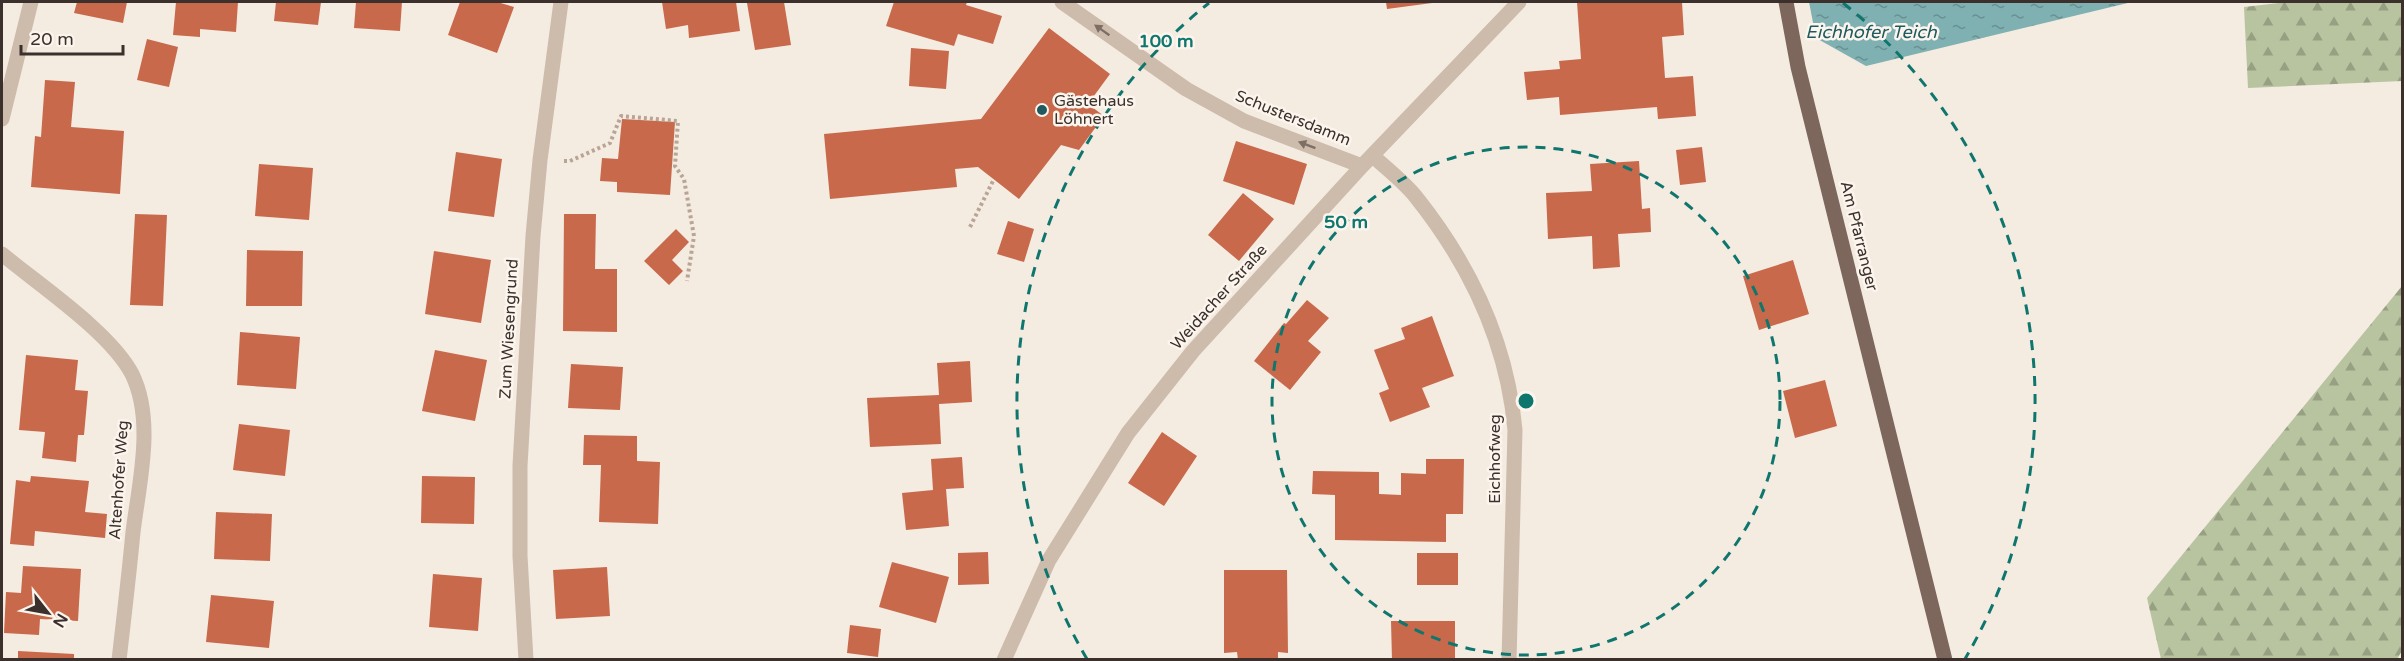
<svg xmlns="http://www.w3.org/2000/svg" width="2404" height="661" viewBox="0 0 2404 661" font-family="'Varela Round',sans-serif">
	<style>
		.forest { fill: url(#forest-firs) }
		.water { fill: url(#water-ripples) }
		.building { fill: #c8694b }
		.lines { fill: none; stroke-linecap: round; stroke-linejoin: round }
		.path { stroke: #b9a596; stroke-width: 4; stroke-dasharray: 3 3; stroke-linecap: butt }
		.minor { stroke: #cdbbac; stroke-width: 15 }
		.major { stroke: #7d675c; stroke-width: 15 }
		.oneway { fill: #7d6f65 }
		.ring { fill: none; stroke: #0f766e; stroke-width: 3; stroke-dasharray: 10 8 }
		.poi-dot { fill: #1f5a5e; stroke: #fbf5ee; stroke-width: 2 }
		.labels { text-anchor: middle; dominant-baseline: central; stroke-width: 5; stroke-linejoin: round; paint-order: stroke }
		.poi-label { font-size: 16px; fill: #3b302b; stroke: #fbf5ee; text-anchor: start }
		.street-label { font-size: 16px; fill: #3b302b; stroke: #fbf5ee }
		.water-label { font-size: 18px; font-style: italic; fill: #1f5a5e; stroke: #fbf5ee }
		.centre { fill: #0f766e; stroke: #fbf5ee; stroke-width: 3 }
		.ring-label { font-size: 18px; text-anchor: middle; font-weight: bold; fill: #0f766e; stroke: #fbf5ee; stroke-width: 5; stroke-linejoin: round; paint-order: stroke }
	</style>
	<defs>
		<pattern id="forest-firs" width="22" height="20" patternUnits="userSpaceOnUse" patternTransform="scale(1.5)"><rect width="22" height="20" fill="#b8c4a0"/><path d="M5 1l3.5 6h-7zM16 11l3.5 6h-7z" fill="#97a083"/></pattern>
		<pattern id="water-ripples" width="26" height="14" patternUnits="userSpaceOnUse" patternTransform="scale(1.5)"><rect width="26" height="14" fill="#7fb0b2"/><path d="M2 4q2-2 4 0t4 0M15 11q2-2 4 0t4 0" fill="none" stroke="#699091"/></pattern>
	</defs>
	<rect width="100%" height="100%" fill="#f4ebe1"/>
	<path class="forest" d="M 2289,2 L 2402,2 L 2402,81 L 2248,88 L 2244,7 Z
		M 2402,286 L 2402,651 L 2397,659 L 2161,659 L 2147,598 Z"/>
	<path class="water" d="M 1809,2 L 2132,2 L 1866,66 L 1816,38 Z"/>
	<path class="building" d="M 77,2 L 127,2 L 123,23 L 74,13 Z
		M 176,2 L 238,2 L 236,32 L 200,29 L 200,37 L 173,35 Z
		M 276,2 L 321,2 L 318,25 L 274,21 Z
		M 356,2 L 402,2 L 400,31 L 354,28 Z
		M 460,2 L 497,2 L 514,7 L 497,53 L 448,35 Z
		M 662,2 L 736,2 L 740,31 L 689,38 L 688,25 L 666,29 Z
		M 756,2 L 784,2 L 791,45 L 755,50 L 747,3 Z
		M 894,2 L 967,2 L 966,5 L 1002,16 L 993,44 L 958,34 L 954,46 L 886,26 Z
		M 1386,2 L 1432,2 L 1432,3 L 1387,9 Z
		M 1577,2 L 1682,2 L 1684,35 L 1662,37 L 1665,78 L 1693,76 L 1696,116 L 1658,119 L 1657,107 L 1560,115 L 1559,97 L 1527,100 L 1524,72 L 1560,69 L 1559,61 L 1581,59 Z
		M 1049,28 L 1110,74 L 1088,104 L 1104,116 L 1079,150 L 1061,145 L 1019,199 L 978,167 L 955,169 L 957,187 L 830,199 L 824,134 L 981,119 Z
		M 147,39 L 178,47 L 169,87 L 137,80 Z
		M 911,48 L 949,51 L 946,89 L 909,86 Z
		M 45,80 L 75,82 L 71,127 L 124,131 L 120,194 L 31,187 L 35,136 L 41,137 Z
		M 622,119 L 675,122 L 670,195 L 617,192 L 617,182 L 600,181 L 602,158 L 618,159 Z
		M 1236,141 L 1307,164 L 1294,205 L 1223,181 Z
		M 1702,147 L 1706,182 L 1680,185 L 1676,150 Z
		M 456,152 L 502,159 L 494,217 L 448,211 Z
		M 1639,161 L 1642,209 L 1650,208 L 1651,232 L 1618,234 L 1620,267 L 1593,269 L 1592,236 L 1548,239 L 1546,193 L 1592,191 L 1590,164 Z
		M 259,164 L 313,168 L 309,220 L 255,216 Z
		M 1243,193 L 1274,219 L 1239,261 L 1208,235 Z
		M 135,214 L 167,215 L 163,306 L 130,305 Z
		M 564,214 L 596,214 L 595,269 L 617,269 L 617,332 L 563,331 Z
		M 1008,221 L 1034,229 L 1024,262 L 997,254 Z
		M 676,229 L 689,242 L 672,260 L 683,271 L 669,285 L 644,261 Z
		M 247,250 L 303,251 L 302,306 L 246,306 Z
		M 434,251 L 491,260 L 481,323 L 425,314 Z
		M 1793,260 L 1809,314 L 1759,330 L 1743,276 Z
		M 1307,300 L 1329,318 L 1308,341 L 1321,352 L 1290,390 L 1254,361 L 1284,323 L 1286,324 Z
		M 1432,316 L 1454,376 L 1422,388 L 1430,407 L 1390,422 L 1379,393 L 1389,389 L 1374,350 L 1405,339 L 1401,328 Z
		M 240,332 L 300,337 L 296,389 L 237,385 Z
		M 435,350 L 487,360 L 475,421 L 422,411 Z
		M 26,355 L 78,360 L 75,390 L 88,391 L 84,435 L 78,435 L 76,462 L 42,458 L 45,432 L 19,430 Z
		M 970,361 L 972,402 L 939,404 L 941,444 L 870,447 L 867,398 L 939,395 L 937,363 Z
		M 571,364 L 623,367 L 620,410 L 568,408 Z
		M 1825,380 L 1837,426 L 1795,438 L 1783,391 Z
		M 239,424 L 290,430 L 285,476 L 233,470 Z
		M 1162,432 L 1197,456 L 1164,506 L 1128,483 Z
		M 584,435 L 637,436 L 637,461 L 660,462 L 658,524 L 599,522 L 601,465 L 583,465 Z
		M 962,457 L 964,488 L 946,489 L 949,526 L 906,530 L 902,493 L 933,490 L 931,459 Z
		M 1426,459 L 1464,459 L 1463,514 L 1446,514 L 1446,542 L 1335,540 L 1335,495 L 1312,494 L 1313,471 L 1379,472 L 1379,494 L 1401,495 L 1401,473 L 1426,474 Z
		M 31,476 L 89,481 L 85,512 L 107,514 L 105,538 L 35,531 L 34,546 L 10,544 L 16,480 L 30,482 Z
		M 422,476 L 475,477 L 474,524 L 421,523 Z
		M 216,512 L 272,514 L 270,561 L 214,559 Z
		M 988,552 L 989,584 L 958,585 L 958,553 Z
		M 1417,553 L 1458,553 L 1458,585 L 1417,585 Z
		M 892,562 L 949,577 L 936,623 L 879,607 Z
		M 23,566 L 81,569 L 78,621 L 40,619 L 39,635 L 4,633 L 6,592 L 21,593 Z
		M 607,567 L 610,616 L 556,619 L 553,570 Z
		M 1224,570 L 1287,570 L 1288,653 L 1278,652 L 1278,660 L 1238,660 L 1237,652 L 1224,653 Z
		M 433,574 L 482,578 L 478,631 L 429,627 Z
		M 211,595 L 274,601 L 269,648 L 206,642 Z
		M 1391,621 L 1455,621 L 1455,660 L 1392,660 Z
		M 850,625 L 881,629 L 878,657 L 847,653 Z
		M 18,651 L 74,654 L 74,660 L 18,660 Z"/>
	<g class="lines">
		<path class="path" d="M 564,161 L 570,161 L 610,143 L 621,116 L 678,121 L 675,166 L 684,179 L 694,236 L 687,281
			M 970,227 L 994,179"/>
		<path class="minor" d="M 1062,2 L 1186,89 L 1244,121 L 1362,166
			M 2,119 L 31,2
			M 1373,156 C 1387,169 1404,182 1416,197 C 1471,266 1507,342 1515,430 L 1509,660
			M 2,254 C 39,285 110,332 132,374 C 155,421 139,483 133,532 C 129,575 124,617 119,660
			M 526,660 L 520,556 L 520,466 L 533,236 L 540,160 L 561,2
			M 1004,660 L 1049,560 L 1128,433 L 1193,351 L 1362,166 L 1519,2"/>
		<path class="major" d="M 1786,2 L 1798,67 L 1945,660"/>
	</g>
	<defs><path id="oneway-solid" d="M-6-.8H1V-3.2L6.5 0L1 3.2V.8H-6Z" transform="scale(1.5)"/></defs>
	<g class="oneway">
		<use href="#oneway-solid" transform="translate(1102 30) rotate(-145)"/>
		<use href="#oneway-solid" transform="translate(1307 145) rotate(-159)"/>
	</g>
	<g class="ring">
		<circle cx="1526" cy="401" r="254"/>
		<path d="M1087 659A509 509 0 0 1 1209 3M1843 3A509 509 0 0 1 1965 659"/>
	</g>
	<circle class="poi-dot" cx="1042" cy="110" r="6"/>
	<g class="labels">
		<g class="poi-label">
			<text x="1054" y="101">Gästehaus<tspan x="1054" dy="18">Löhnert</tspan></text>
		</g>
		<g class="street-label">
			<text transform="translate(1293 118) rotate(22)">Schustersdamm</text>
			<text transform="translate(1859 236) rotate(76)">Am Pfarranger</text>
			<text transform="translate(1219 297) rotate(-48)">Weidacher Straße</text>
			<text transform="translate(509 329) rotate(-87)">Zum Wiesengrund</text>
			<text transform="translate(1495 459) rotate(-90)">Eichhofweg</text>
			<text transform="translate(119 480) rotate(-86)">Altenhofer Weg</text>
		</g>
		<g class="water-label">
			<text x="1871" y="32">Eichhofer Teich</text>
		</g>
	</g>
	<circle cx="1526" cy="401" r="9" class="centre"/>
	<g class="ring-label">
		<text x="1166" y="47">100 m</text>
		<text x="1346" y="228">50 m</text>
	</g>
	<rect width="2404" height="661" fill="none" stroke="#3b302b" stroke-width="6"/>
	<g transform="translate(48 613) rotate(121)" stroke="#fbf5ee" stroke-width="4.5" paint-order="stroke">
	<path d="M0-4.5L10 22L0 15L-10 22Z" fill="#3b302b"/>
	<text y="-9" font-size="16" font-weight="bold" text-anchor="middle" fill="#3b302b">N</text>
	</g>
	<path d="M21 45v9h102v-9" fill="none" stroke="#3b302b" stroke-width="3"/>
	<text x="30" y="45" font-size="18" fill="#3b302b" stroke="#fbf5ee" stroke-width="4.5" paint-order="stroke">20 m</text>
</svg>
